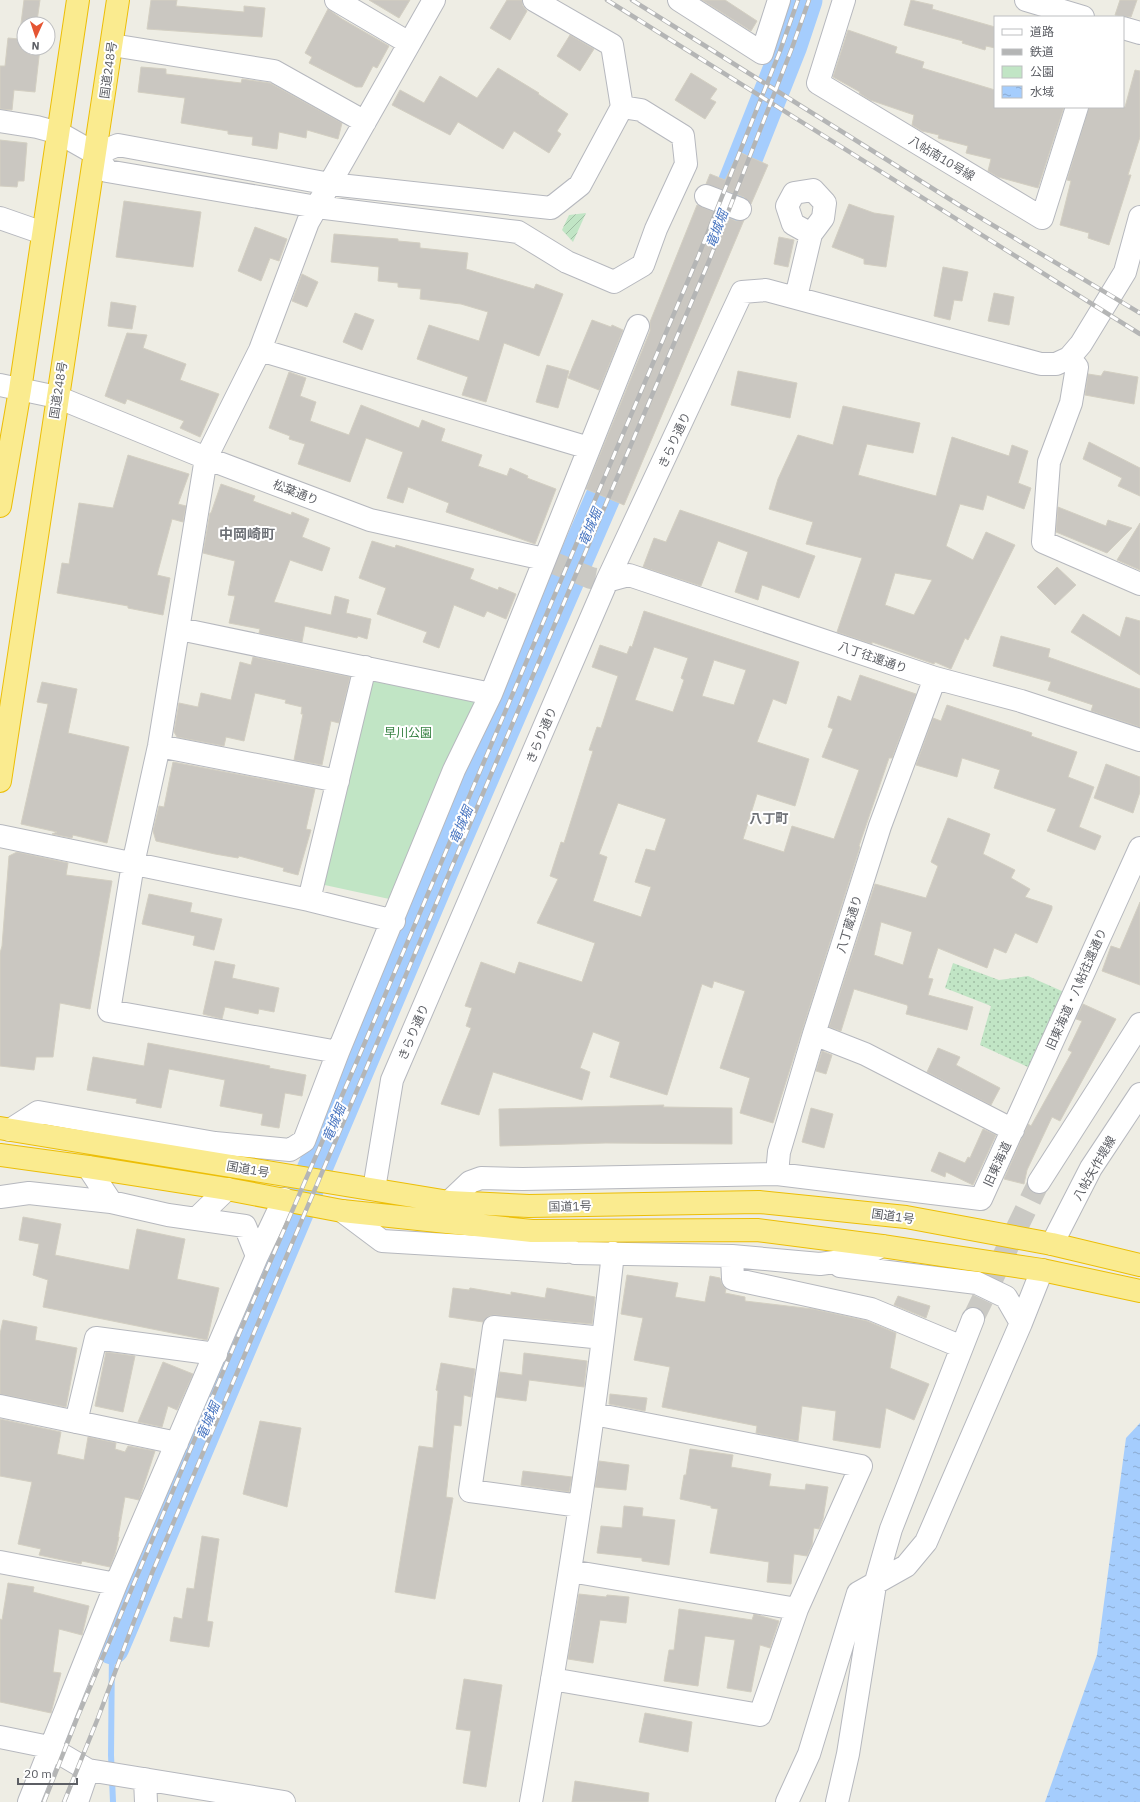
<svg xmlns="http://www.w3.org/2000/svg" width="1140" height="1802" viewBox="0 0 1140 1802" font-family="'IBM Plex Sans','Noto Sans JP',sans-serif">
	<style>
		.grass { fill: url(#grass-dots) }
		.park { fill: #c1e5c5 }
		.garden { fill: url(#garden-furrows) }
		.water { fill: url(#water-ripples) }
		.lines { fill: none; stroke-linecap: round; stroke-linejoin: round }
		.stream { stroke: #a5cdfd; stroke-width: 6 }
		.river { stroke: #a5cdfd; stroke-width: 35 }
		.building { fill: #cac7c1; stroke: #d3cfc2; fill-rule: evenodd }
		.minor-tunnel { stroke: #cac9c4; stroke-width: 22; stroke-dasharray: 22 11; stroke-linecap: butt }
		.minor-casing { stroke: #b6b8be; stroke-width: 24 }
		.highway-casing { stroke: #ecbe06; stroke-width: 24 }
		.minor { stroke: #fff; stroke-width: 22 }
		.highway { stroke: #faeb8f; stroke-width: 22 }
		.rail-casing { stroke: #b4b5b5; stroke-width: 4.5 }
		.rail { stroke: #fff; stroke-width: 3; stroke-dasharray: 9; stroke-linecap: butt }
		.labels { text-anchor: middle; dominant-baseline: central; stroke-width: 4; stroke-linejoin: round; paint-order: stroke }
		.street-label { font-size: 12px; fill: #5c5e64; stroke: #fff }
		.park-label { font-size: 12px; fill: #368142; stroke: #fff }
		.water-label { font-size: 13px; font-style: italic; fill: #4875c0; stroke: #fff }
		.neighbourhood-label { font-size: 13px; font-weight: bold; fill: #6d7076; stroke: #fff }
		.quarter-label { font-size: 14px; font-weight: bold; fill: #6d7076; stroke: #fff }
	</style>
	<defs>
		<pattern id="grass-dots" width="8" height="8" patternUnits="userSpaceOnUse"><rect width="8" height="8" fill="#c1e5c5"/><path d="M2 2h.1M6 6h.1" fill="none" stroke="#a0bda4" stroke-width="1.8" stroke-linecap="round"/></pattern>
		<pattern id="garden-furrows" width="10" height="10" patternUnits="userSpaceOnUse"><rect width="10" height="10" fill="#c1e5c5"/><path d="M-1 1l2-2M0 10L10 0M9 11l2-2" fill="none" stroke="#a0bda4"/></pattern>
		<pattern id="water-ripples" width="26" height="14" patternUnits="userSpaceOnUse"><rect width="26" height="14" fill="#a5cdfd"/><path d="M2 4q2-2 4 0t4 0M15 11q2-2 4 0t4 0" fill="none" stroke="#8aaad0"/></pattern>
	</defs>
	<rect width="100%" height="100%" fill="#eeede4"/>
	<path class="grass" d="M 953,963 L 999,980 L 1028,976 L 1064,992 L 1030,1068 L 980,1045 L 991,1006 L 945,988 Z"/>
	<path class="park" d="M 369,672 L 479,694 L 394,900 L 320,884 Z"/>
	<path class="garden" d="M 586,213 L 573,242 L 562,230 L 569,215 Z"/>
	<path class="water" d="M 1140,1423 L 1140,1802 L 1045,1802 L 1097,1655 L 1126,1438 Z"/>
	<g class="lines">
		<path class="stream" d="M 112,1647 L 111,1755 L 113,1802"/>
		<path class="river" d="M 713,239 L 790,45 L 805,0
			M 112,1647 L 443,866 L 622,453"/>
	</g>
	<path class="building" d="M 24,0 L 40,0 L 37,21 L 44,22 L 44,24 L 24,24 L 24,48 L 40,48 L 35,92 L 14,90 L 12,110 L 0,109 L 0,66 L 5,66 L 8,38 L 19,39 Z
		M 151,0 L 177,0 L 176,6 L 244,12 L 244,6 L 265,8 L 262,37 L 147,29 Z
		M 369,0 L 410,0 L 399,18 Z
		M 507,0 L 522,0 L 523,6 L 527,11 L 510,40 L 490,28 Z
		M 702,0 L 725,0 L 757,21 L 751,31 Z
		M 911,0 L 933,5 L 932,9 L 995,27 L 995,48 L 986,46 L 985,50 L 962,43 L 963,41 L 904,25 Z
		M 1120,0 L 1137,0 L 1131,17 L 1115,15 Z
		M 328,9 L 342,19 L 389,46 L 377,68 L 373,66 L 362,87 L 356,87 L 309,63 L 312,57 L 305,53 Z
		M 848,30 L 897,47 L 895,53 L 924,62 L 922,68 L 995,90 L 995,107 L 1064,107 L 1038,188 L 998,177 L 988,171 L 991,159 L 966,153 L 968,146 L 938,138 L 939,135 L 922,131 L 912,125 L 914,115 L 870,100 L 859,93 L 860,92 L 833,77 Z
		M 570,35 L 594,49 L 580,71 L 557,56 Z
		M 141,67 L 166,69 L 166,74 L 241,83 L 242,79 L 270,83 L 342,123 L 338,139 L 307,130 L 306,138 L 279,132 L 277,149 L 252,145 L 253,137 L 228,134 L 228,131 L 181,123 L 185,98 L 138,92 Z
		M 498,68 L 539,93 L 538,94 L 568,114 L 557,131 L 561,134 L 549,153 L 514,131 L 503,149 L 458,122 L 450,135 L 392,105 L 400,90 L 424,103 L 440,76 L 477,98 Z
		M 1135,70 L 1140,71 L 1140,137 L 1128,175 L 1131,175 L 1109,245 L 1088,238 L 1089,233 L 1060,225 L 1071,181 L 1067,180 L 1089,107 L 1125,107 Z
		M 691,73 L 717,89 L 710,99 L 716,102 L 705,119 L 675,100 Z
		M 0,140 L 27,143 L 24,181 L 18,181 L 17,187 L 0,186 Z
		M 739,152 L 768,165 L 751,204 L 744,197 L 706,184 L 710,174 L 725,180 Z
		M 124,201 L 201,212 L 193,267 L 116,257 Z
		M 849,204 L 874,213 L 894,216 L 886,267 L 864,264 L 864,259 L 832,247 Z
		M 697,205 L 736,221 L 744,220 L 624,505 L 586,489 L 650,331 L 650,322 Z
		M 255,227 L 287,239 L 279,261 L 270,258 L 261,281 L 238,271 Z
		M 334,234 L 398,239 L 398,241 L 420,243 L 420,248 L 468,253 L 466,269 L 534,289 L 536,284 L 563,294 L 539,356 L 504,343 L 486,402 L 462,395 L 468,377 L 417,359 L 429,325 L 479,341 L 488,312 L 461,304 L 420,299 L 421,289 L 398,287 L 398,283 L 378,281 L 379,267 L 331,262 Z
		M 779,237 L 794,240 L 788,267 L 774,264 Z
		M 943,267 L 968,272 L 962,301 L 954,300 L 950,320 L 934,316 Z
		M 302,274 L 318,282 L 307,307 L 292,301 Z
		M 994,293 L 1014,297 L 1009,325 L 988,321 Z
		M 111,302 L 136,306 L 132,329 L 108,326 Z
		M 355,313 L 374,320 L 362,350 L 343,342 Z
		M 592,320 L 611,327 L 612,325 L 623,330 L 599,390 L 568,378 Z
		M 127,333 L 147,335 L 143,348 L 186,364 L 180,380 L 219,394 L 200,437 L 180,428 L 184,421 L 127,399 L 125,404 L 105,396 Z
		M 547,365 L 569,371 L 558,408 L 536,402 Z
		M 738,371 L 797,383 L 790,418 L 731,405 Z
		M 1104,371 L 1138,377 L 1134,404 L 1085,395 L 1088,374 L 1101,376 Z
		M 289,372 L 306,378 L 300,396 L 316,402 L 310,421 L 349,435 L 361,405 L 419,428 L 422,420 L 445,429 L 441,441 L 482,455 L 478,466 L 507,476 L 510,468 L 528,476 L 527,478 L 556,489 L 535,544 L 446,512 L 449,503 L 408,487 L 403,503 L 387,498 L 403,452 L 366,438 L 350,482 L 298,464 L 305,444 L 289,439 L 290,436 L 269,428 Z
		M 843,406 L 920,423 L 913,453 L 867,444 L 858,475 L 936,496 L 952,437 L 1009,456 L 1012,445 L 1028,451 L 1018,483 L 1031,488 L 1024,509 L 987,495 L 983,510 L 960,504 L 946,546 L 973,560 L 986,532 L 1015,545 L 968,640 L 965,638 L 951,669 L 935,662 L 934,664 L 872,642 L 872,644 L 837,632 L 862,558 L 806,544 L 813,522 L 769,509 L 778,479 L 798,435 L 833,445 ZM 895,573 L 932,580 L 914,615 L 885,605 Z
		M 1089,442 L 1140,468 L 1140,496 L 1118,486 L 1122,478 L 1083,459 Z
		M 128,455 L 189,474 L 178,504 L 186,506 L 183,522 L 172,519 L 157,575 L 170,578 L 163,615 L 128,608 L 128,606 L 57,593 L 62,563 L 69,564 L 79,503 L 113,508 Z
		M 221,484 L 255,496 L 253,501 L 291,515 L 292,512 L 309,519 L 302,537 L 330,548 L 322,571 L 290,560 L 274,602 L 331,615 L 335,596 L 349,600 L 346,613 L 371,619 L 367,639 L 358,636 L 357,638 L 305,626 L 302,642 L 259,633 L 260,629 L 229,623 L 235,596 L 228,595 L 235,561 L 203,553 L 210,513 L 211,513 Z
		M 1058,507 L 1106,526 L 1108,520 L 1132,528 L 1107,553 L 1056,532 Z
		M 680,510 L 815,556 L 799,598 L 762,585 L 758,600 L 735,592 L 748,552 L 718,541 L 701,586 L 643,567 L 654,538 L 666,542 Z
		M 1140,523 L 1140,570 L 1117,560 Z
		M 372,541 L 395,548 L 396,545 L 474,569 L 470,579 L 498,590 L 499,587 L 516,594 L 506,619 L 487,611 L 484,617 L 454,605 L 439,648 L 423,642 L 427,632 L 377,614 L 386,588 L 359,578 Z
		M 1057,567 L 1076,585 L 1055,605 L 1037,587 Z
		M 644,611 L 799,662 L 786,704 L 773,699 L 757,742 L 809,759 L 795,806 L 757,794 L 743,839 L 784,852 L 792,826 L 834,839 L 859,770 L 822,757 L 833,729 L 828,727 L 838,696 L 851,701 L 860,675 L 916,694 L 892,758 L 889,758 L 859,846 L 860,847 L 773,1123 L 740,1113 L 750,1078 L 720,1068 L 745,991 L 714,981 L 712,988 L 702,984 L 667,1095 L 610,1077 L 620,1042 L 593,1032 L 580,1068 L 590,1072 L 582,1100 L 493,1072 L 479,1115 L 441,1104 L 471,1028 L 466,1026 L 472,1008 L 465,1006 L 481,962 L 515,974 L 519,962 L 582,982 L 595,943 L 537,923 L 558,879 L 550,876 L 561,842 L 564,843 L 593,751 L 589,750 L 597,727 L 601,728 L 618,676 L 592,667 L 600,645 L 627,654 L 630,646 L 632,647 ZM 654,647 L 688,658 L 681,678 L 684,680 L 673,712 L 635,700 ZM 714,660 L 746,670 L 734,705 L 702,696 ZM 618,803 L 666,819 L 655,851 L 646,849 L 635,882 L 651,887 L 641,917 L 593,901 L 607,857 L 599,854 Z
		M 1083,614 L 1120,637 L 1126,617 L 1140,621 L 1140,675 L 1071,632 Z
		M 1001,636 L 1050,649 L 1048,657 L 1140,689 L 1140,727 L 1091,711 L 1093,705 L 1048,690 L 1051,682 L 993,666 Z
		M 253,657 L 350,677 L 339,723 L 331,721 L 322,765 L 294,760 L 303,714 L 301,714 L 302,707 L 285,703 L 286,700 L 255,693 L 244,741 L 226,737 L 224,746 L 177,737 L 174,732 L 179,703 L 198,707 L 201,693 L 231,700 L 240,662 L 251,665 Z
		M 42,682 L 77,689 L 68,733 L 129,747 L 107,843 L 73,835 L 72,838 L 52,834 L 57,832 L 21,824 L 48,704 L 37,702 Z
		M 947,705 L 1032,733 L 1031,736 L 1077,752 L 1068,777 L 1094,787 L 1079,827 L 1101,836 L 1095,850 L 1047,831 L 1056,809 L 994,788 L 1000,770 L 962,758 L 957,777 L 916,765 L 933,718 L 941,721 Z
		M 173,762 L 315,789 L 306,829 L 311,830 L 298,875 L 283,871 L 284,868 L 239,856 L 238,858 L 215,854 L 156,841 L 153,831 L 159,806 L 164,807 Z
		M 1106,764 L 1140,777 L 1140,792 L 1133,813 L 1094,798 Z
		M 948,818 L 990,834 L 983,854 L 1015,870 L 1011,878 L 1030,889 L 1025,897 L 1052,906 L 1052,909 L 1037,943 L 1015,933 L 1006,953 L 994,948 L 987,968 L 938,948 L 928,978 L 933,979 L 928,995 L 973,1007 L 967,1030 L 906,1014 L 908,1007 L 907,1005 L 854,989 L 841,1031 L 829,1027 L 875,884 L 926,898 L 938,866 L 931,862 ZM 881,922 L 912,932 L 903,965 L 874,955 Z
		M 17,852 L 68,863 L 66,875 L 112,881 L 90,1009 L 60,1003 L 53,1057 L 36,1057 L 34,1070 L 0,1066 L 0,953 L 2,946 L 9,856 Z
		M 149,894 L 192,903 L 190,912 L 222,919 L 214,950 L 193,945 L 195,936 L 142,924 Z
		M 1140,902 L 1140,985 L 1102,971 L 1111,946 L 1120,949 Z
		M 215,961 L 235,965 L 232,978 L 279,988 L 274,1012 L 259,1009 L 258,1014 L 225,1007 L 222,1019 L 203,1014 Z
		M 1083,1004 L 1116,1019 L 1060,1121 L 1052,1117 L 1027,1170 L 1024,1184 L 1004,1179 L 1028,1124 L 1031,1126 L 1072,1052 L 1068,1050 L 1082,1021 L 1076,1019 Z
		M 148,1043 L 249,1062 L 270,1066 L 269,1068 L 306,1075 L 302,1096 L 285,1093 L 279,1128 L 261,1125 L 263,1114 L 220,1106 L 225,1080 L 169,1069 L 161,1108 L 136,1103 L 137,1099 L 87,1090 L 93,1057 L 144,1066 Z
		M 938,1048 L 960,1057 L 956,1065 L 1000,1088 L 991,1105 L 927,1072 Z
		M 822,1051 L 832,1055 L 826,1074 L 816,1071 Z
		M 664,1105 L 663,1107 L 732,1108 L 732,1144 L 606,1143 L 500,1146 L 499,1109 Z
		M 811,1108 L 833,1114 L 824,1148 L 802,1142 Z
		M 983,1129 L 996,1135 L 973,1185 L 946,1172 L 945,1177 L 931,1171 L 939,1152 L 965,1163 L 968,1157 L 970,1158 Z
		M 23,1217 L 61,1224 L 55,1255 L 129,1270 L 137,1229 L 185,1239 L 177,1279 L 219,1288 L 207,1340 L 43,1307 L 48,1280 L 33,1275 L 39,1244 L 19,1240 Z
		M 627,1275 L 678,1283 L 675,1297 L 705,1302 L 710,1276 L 720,1278 L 722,1284 L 726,1289 L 725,1293 L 745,1297 L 745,1301 L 813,1309 L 867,1321 L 896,1333 L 890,1368 L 929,1384 L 914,1420 L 886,1408 L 880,1448 L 833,1440 L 836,1411 L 802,1406 L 798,1441 L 756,1433 L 757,1426 L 662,1407 L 670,1367 L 634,1360 L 643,1318 L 621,1314 Z
		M 453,1288 L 469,1290 L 470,1288 L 511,1295 L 511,1292 L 545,1298 L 547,1288 L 595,1297 L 592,1324 L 495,1315 L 489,1316 L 483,1322 L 449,1317 Z
		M 898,1296 L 930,1306 L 926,1318 L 894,1305 Z
		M 3,1320 L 37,1327 L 35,1340 L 77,1348 L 66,1407 L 0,1394 L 0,1334 Z
		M 106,1352 L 135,1356 L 123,1412 L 95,1406 Z
		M 524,1353 L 587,1361 L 584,1387 L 529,1380 L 526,1401 L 496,1397 L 500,1372 L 522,1375 Z
		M 163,1362 L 193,1374 L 177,1410 L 168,1406 L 162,1427 L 138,1422 Z
		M 441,1363 L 475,1369 L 471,1397 L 464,1395 L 461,1426 L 454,1425 L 446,1497 L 453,1498 L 435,1599 L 395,1592 L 419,1446 L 433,1448 L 438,1391 L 436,1390 Z
		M 610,1394 L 647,1398 L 645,1411 L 609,1404 Z
		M 0,1419 L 61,1432 L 57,1454 L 84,1460 L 88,1437 L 116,1443 L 115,1449 L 125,1452 L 128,1446 L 155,1451 L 139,1500 L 125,1497 L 118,1537 L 119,1537 L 115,1554 L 110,1567 L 82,1561 L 81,1564 L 39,1555 L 41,1549 L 18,1544 L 32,1482 L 0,1476 Z
		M 260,1421 L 301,1428 L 287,1507 L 243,1494 Z
		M 690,1449 L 733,1455 L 731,1467 L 771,1474 L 769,1486 L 805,1490 L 806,1484 L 828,1487 L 823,1519 L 819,1529 L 814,1528 L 812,1545 L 807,1556 L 794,1554 L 791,1584 L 767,1582 L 769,1562 L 710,1553 L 718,1509 L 711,1508 L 711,1506 L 680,1499 L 684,1475 L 686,1475 Z
		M 599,1461 L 629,1465 L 626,1490 L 595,1487 Z
		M 523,1471 L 572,1477 L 569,1492 L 521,1485 Z
		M 624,1506 L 643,1508 L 642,1516 L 675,1520 L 669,1565 L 642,1561 L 642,1558 L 597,1553 L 601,1526 L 622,1528 Z
		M 202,1536 L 219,1539 L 207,1621 L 213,1622 L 209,1647 L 170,1641 L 174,1617 L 182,1619 L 187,1588 L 194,1589 Z
		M 8,1583 L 34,1587 L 33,1592 L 89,1606 L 82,1635 L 59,1629 L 53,1672 L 61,1673 L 51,1713 L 0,1702 L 0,1619 L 2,1620 Z
		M 579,1594 L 606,1597 L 607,1595 L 629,1597 L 626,1623 L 600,1620 L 593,1663 L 568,1659 Z
		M 679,1609 L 752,1620 L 754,1614 L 779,1621 L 770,1648 L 760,1645 L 751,1692 L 727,1688 L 735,1640 L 705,1636 L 698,1686 L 664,1681 L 669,1650 L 674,1650 Z
		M 464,1679 L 502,1685 L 486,1787 L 463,1783 L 471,1731 L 456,1729 Z
		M 645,1713 L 692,1722 L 688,1752 L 639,1742 Z
		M 575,1781 L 649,1793 L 648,1802 L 572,1802 Z"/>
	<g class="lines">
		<path class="minor-tunnel" d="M 544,559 L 591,578 L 607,581
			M 973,1319 L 1039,1182"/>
		<g class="minor-casing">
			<path id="minor" d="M 336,0 L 409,43
				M 534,0 L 612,45 L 622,107
				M 679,0 L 762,53 L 779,0
				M 844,0 L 818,83 L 1042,218 L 1077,107
				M 1026,0 L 1083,17
				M 1123,28 L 1140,33
				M 112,45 L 274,71 L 365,122
				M 0,121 L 37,127 L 59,133 L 96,154 L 107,171 L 317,207 L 518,232 L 567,262 L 614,282 L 643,265 L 656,229 L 686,164 L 683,136 L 641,110 L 622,107 L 580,185 L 551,208 L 330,184 L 118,145 L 96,154
				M 706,196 L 740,209
				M 0,218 L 43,233
				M 796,297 L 811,234 L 823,218 L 825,203 L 813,190 L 794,193 L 787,206 L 793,224 L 811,234
				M 260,350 L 589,448
				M 1069,358 L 1077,367 L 1071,403 L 1049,462 L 1043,542 L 1140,584
				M 0,385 L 57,397 L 206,458 L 370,520 L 544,559
				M 607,581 L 629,575 L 935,678 L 1021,701 L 1140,740
				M 180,629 L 491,694
				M 159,746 L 338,781
				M 0,836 L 309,900 L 394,921
				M 309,900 L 365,667
				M 814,1034 L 865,1054 L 1013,1130
				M 338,1052 L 109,1011 L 133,864 L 159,746 L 206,458 L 260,350 L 308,222 L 434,0
				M 10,1130 L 38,1112 L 215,1143 L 290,1150 L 304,1141 L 338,1052 L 454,770 L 491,694 L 638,326
				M 88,1167 L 111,1202
				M 777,1174 L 779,1152 L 814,1034 L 880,826 L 935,678
				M 1039,1182 L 1140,1024
				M 374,1189 L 392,1080 L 607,581 L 742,292 L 766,290 L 1041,364 L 1056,364 L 1069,358 L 1081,344 L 1125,272 L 1140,217
				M 0,1197 L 29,1193 L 111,1202 L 168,1215 L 245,1226 L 257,1256
				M 449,1202 L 470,1182 L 481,1178 L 523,1179 L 777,1174 L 981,1199 L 1140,848
				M 342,1211 L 382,1241 L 566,1252
				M 196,1219 L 227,1189
				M 532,1231 L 575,1253 L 732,1256 L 820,1264 L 856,1259 L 882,1246
				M 1052,1244 L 1091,1168 L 1140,1094
				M 732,1256 L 733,1279 L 871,1309 L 962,1347
				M 840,1266 L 977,1283 L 1006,1297 L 1021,1323
				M 0,1406 L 177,1443
				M 76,1422 L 96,1338 L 216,1354
				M 580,1506 L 470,1491 L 494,1327 L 603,1338
				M 0,1562 L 116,1584
				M 570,1571 L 797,1609
				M 552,1679 L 760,1715 L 797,1609 L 861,1466 L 594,1414
				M 0,1737 L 49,1747 L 88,1770 L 284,1802
				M 145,1779 L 146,1802
				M 29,1802 L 116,1584 L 257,1256 L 284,1199
				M 77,1802 L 88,1770
				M 531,1802 C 563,1620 593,1437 613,1253
				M 787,1802 L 809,1754 L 858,1593 L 906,1566 L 926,1542 L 1021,1323 L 1042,1270
				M 837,1802 L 848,1754 L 875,1585 L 891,1529 L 973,1319"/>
		</g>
		<g class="highway-casing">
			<path id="highway" d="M 0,506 L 20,390 L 78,0
				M 0,781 L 118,0
				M 0,1128 L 449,1202 L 529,1206 L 759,1202 L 906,1217 L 1052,1244 L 1140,1265
				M 0,1155 L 88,1167 L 227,1189 L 342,1211 L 532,1231 L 757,1230 L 882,1246 L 1042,1270 L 1140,1291"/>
		</g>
		<use href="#minor" class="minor"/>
		<use href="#highway" class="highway"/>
		<g class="rail-casing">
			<path id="rail" d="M 607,0 L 1140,334
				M 632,0 L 959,205 L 1140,313
				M 44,1802 L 78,1716 L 239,1334 L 360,1054 L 698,257 L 780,51 L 798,0
				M 64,1802 L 98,1718 L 152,1573 L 709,261 L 792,48 L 809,0"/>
		</g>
		<use href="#rail" class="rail"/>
	</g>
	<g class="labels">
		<g class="street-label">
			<text transform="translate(108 70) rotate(-82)">国道248号</text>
			<text transform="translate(942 158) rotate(31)">八帖南10号線</text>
			<text transform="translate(58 390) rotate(-81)">国道248号</text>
			<text transform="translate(674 440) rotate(-65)">きらり通り</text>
			<text transform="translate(296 492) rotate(21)">松葉通り</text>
			<text transform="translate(873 657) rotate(19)">八丁往還通り</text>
			<text transform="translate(541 735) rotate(-67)">きらり通り</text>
			<text transform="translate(849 924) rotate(-73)">八丁蔵通り</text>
			<text transform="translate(1076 989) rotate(-66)">旧東海道・八帖往還通り</text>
			<text transform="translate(413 1032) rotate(-67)">きらり通り</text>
			<text transform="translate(997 1164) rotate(-65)">旧東海道</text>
			<text transform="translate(1094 1168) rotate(-60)">八帖矢作堤線</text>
			<text transform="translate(248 1169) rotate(10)">国道1号</text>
			<text transform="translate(570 1206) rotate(-1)">国道1号</text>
			<text transform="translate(893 1216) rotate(8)">国道1号</text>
		</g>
		<g class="park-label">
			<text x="408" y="732">早川公園</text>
		</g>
		<g class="water-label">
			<text transform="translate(717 229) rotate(-69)">竜城堀</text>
			<text transform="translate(590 527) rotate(-67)">竜城堀</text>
			<text transform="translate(461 825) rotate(-67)">竜城堀</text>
			<text transform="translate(334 1123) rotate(-67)">竜城堀</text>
			<text transform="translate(208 1421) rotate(-67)">竜城堀</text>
		</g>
		<g class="neighbourhood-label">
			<text x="769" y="818">八丁町</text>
		</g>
		<g class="quarter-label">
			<text x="247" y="534">中岡崎町</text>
		</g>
	</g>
	<rect x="994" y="16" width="130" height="92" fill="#ffffff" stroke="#bebfc1"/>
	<rect x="1002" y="29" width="20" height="6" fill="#ffffff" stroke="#bebfc1"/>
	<text x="1030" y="36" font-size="12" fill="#5c5e64">道路</text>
	<rect x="1002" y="49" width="20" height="6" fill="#b4b5b5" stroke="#bebfc1"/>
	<text x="1030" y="56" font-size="12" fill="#5c5e64">鉄道</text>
	<rect x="1002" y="66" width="20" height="12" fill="#c1e5c5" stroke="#bebfc1"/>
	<text x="1030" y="76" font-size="12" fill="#5c5e64">公園</text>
	<rect x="1002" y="86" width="20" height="12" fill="url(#water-ripples)" stroke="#bebfc1"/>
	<text x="1030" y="96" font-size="12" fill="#5c5e64">水域</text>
	<g transform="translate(36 36) rotate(183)"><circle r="19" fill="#ffffff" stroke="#bebfc1"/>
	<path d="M0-3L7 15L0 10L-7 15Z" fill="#e55533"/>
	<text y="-6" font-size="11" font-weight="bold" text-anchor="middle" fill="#5c5e64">N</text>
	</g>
	<path d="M18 1778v6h59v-6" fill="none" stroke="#5c5e64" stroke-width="2"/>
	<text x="24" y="1778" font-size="12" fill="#5c5e64" stroke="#ffffff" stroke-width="3" paint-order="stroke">20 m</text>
</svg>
